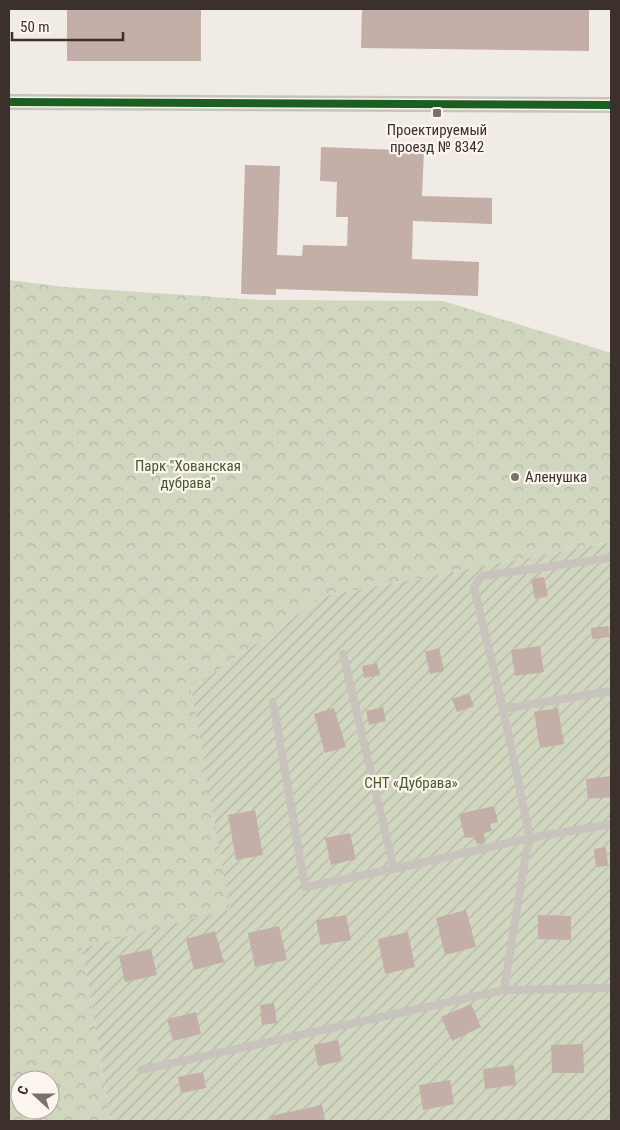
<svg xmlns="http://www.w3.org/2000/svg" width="620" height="1130" viewBox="0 0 620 1130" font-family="'Roboto Condensed',sans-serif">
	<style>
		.park { fill: url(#park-crowns); fill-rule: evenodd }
		.garden { fill: url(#garden-furrows) }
		.building { fill: #c3afa7 }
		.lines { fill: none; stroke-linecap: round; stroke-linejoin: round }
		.service { stroke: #c9c3be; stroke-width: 8 }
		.minor { stroke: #c9c3be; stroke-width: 16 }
		.cycleway-casing { stroke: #fbf5ee; stroke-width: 11 }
		.cycleway { stroke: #1b5e20; stroke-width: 8 }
		.poi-dot { fill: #7a716c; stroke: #fbf5ee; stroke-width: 2 }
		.labels { text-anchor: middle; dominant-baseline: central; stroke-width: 4.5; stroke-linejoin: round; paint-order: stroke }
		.poi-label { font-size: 15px; fill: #3b302b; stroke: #fbf5ee }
		.park-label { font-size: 15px; fill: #4a5a2e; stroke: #fbf5ee }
	</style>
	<defs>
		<pattern id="park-crowns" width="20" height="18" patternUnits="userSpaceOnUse" patternTransform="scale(1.25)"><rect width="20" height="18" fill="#d1d6bf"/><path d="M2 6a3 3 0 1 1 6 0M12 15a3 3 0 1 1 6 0" fill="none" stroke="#b4b8a4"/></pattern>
		<pattern id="garden-furrows" width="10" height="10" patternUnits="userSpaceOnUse" patternTransform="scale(1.25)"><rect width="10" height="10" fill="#d1d6bf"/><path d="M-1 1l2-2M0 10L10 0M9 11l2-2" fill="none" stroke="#b4b8a4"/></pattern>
	</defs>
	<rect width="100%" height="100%" fill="#f0ebe5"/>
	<path class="park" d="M 9,280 L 65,287 L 261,300 L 443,301 L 611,353 L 611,542 L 324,596 L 191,689 L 231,910 L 82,948 L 111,1121 L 9,1121 ZM 20,1080 L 50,1080 L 50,1110 L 20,1110 Z"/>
	<path class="garden" d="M 611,542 L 611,1121 L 111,1121 L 82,948 L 230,909 L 191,689 L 324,596 Z"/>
	<path class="building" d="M 67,9 L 201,9 L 201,61 L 67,61 Z
		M 362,9 L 589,9 L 589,51 L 361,48 Z
		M 321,147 L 424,151 L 422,196 L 492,198 L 492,224 L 413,221 L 412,259 L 479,262 L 478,296 L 276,289 L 276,295 L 241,294 L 245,165 L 280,166 L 277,255 L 302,256 L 303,245 L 347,246 L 348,217 L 336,217 L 337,182 L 320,181 Z
		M 544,577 L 548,596 L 535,599 L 531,579 Z
		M 608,626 L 610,637 L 592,639 L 591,628 Z
		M 540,646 L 544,672 L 515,676 L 511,650 Z
		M 439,648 L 444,671 L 430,674 L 425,652 Z
		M 377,663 L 380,675 L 364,678 L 362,666 Z
		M 469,693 L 474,706 L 457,712 L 452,699 Z
		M 383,707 L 386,721 L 369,725 L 366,711 Z
		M 334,708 L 346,747 L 325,753 L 314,714 Z
		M 558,708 L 564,744 L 540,748 L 534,712 Z
		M 611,776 L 611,797 L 588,799 L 586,779 Z
		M 494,806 L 498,822 L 490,824 L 492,831 L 484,833 L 485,843 L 477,844 L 474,837 L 465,838 L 459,814 Z
		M 255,810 L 263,855 L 236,860 L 228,815 Z
		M 350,833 L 356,859 L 331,865 L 325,838 Z
		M 606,847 L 608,866 L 596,867 L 594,849 Z
		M 466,910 L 476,947 L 445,955 L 436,918 Z
		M 346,915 L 351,940 L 321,945 L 316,920 Z
		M 538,915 L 571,916 L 571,940 L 538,939 Z
		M 279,926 L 287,960 L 255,967 L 248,933 Z
		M 215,931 L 224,962 L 194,970 L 186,939 Z
		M 408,932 L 415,967 L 385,974 L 378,939 Z
		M 151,949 L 157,975 L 125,982 L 119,956 Z
		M 274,1003 L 277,1023 L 262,1025 L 260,1005 Z
		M 471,1004 L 481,1027 L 452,1041 L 441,1017 Z
		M 196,1012 L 201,1034 L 173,1041 L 167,1019 Z
		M 338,1040 L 342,1061 L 318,1066 L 314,1045 Z
		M 583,1044 L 584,1073 L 552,1073 L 551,1045 Z
		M 514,1065 L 516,1085 L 485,1089 L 483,1069 Z
		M 203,1072 L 206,1088 L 181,1093 L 178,1077 Z
		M 450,1080 L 454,1104 L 423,1110 L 419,1085 Z
		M 322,1105 L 325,1121 L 271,1121 L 270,1116 Z"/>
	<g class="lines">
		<path class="service" d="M 343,654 L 394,869
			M 273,702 L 305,887 L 394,869 L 530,838 L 611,824
			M 503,709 L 611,691
			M 504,990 L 611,988
			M 141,1070 L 504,990 L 526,853 L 530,838 L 503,709 L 474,587 L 482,576 L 611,558"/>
		<path class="minor" d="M 9,102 L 611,105"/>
		<g class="cycleway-casing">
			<path id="cycleway" d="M 9,102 L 611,105"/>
		</g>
		<use href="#cycleway" class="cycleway"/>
	</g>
	<g class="poi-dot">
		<rect x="432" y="108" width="10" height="10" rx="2.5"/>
		<circle cx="515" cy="477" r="5"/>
	</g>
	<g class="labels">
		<g class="poi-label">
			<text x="437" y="130">Проектируемый<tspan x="437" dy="17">проезд № 8342</tspan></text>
			<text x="525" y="477" text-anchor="start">Аленушка</text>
		</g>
		<g class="park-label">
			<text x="188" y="466">Парк "Хованская<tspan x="188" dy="17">дубрава"</tspan></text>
			<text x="411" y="783">СНТ «Дубрава»</text>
		</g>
	</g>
	<rect width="620" height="1130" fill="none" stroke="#3b302b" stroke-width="20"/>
	<g transform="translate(35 1095) rotate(291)"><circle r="24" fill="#fbf5ee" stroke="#aea6a0"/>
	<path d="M0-4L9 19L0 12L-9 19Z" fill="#7a716c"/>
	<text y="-8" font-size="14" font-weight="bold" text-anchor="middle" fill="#3b302b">С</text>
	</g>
	<path d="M12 32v8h111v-8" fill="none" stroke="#3b302b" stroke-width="2.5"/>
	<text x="20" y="32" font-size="15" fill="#3b302b" stroke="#fbf5ee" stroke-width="4" paint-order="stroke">50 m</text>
</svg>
